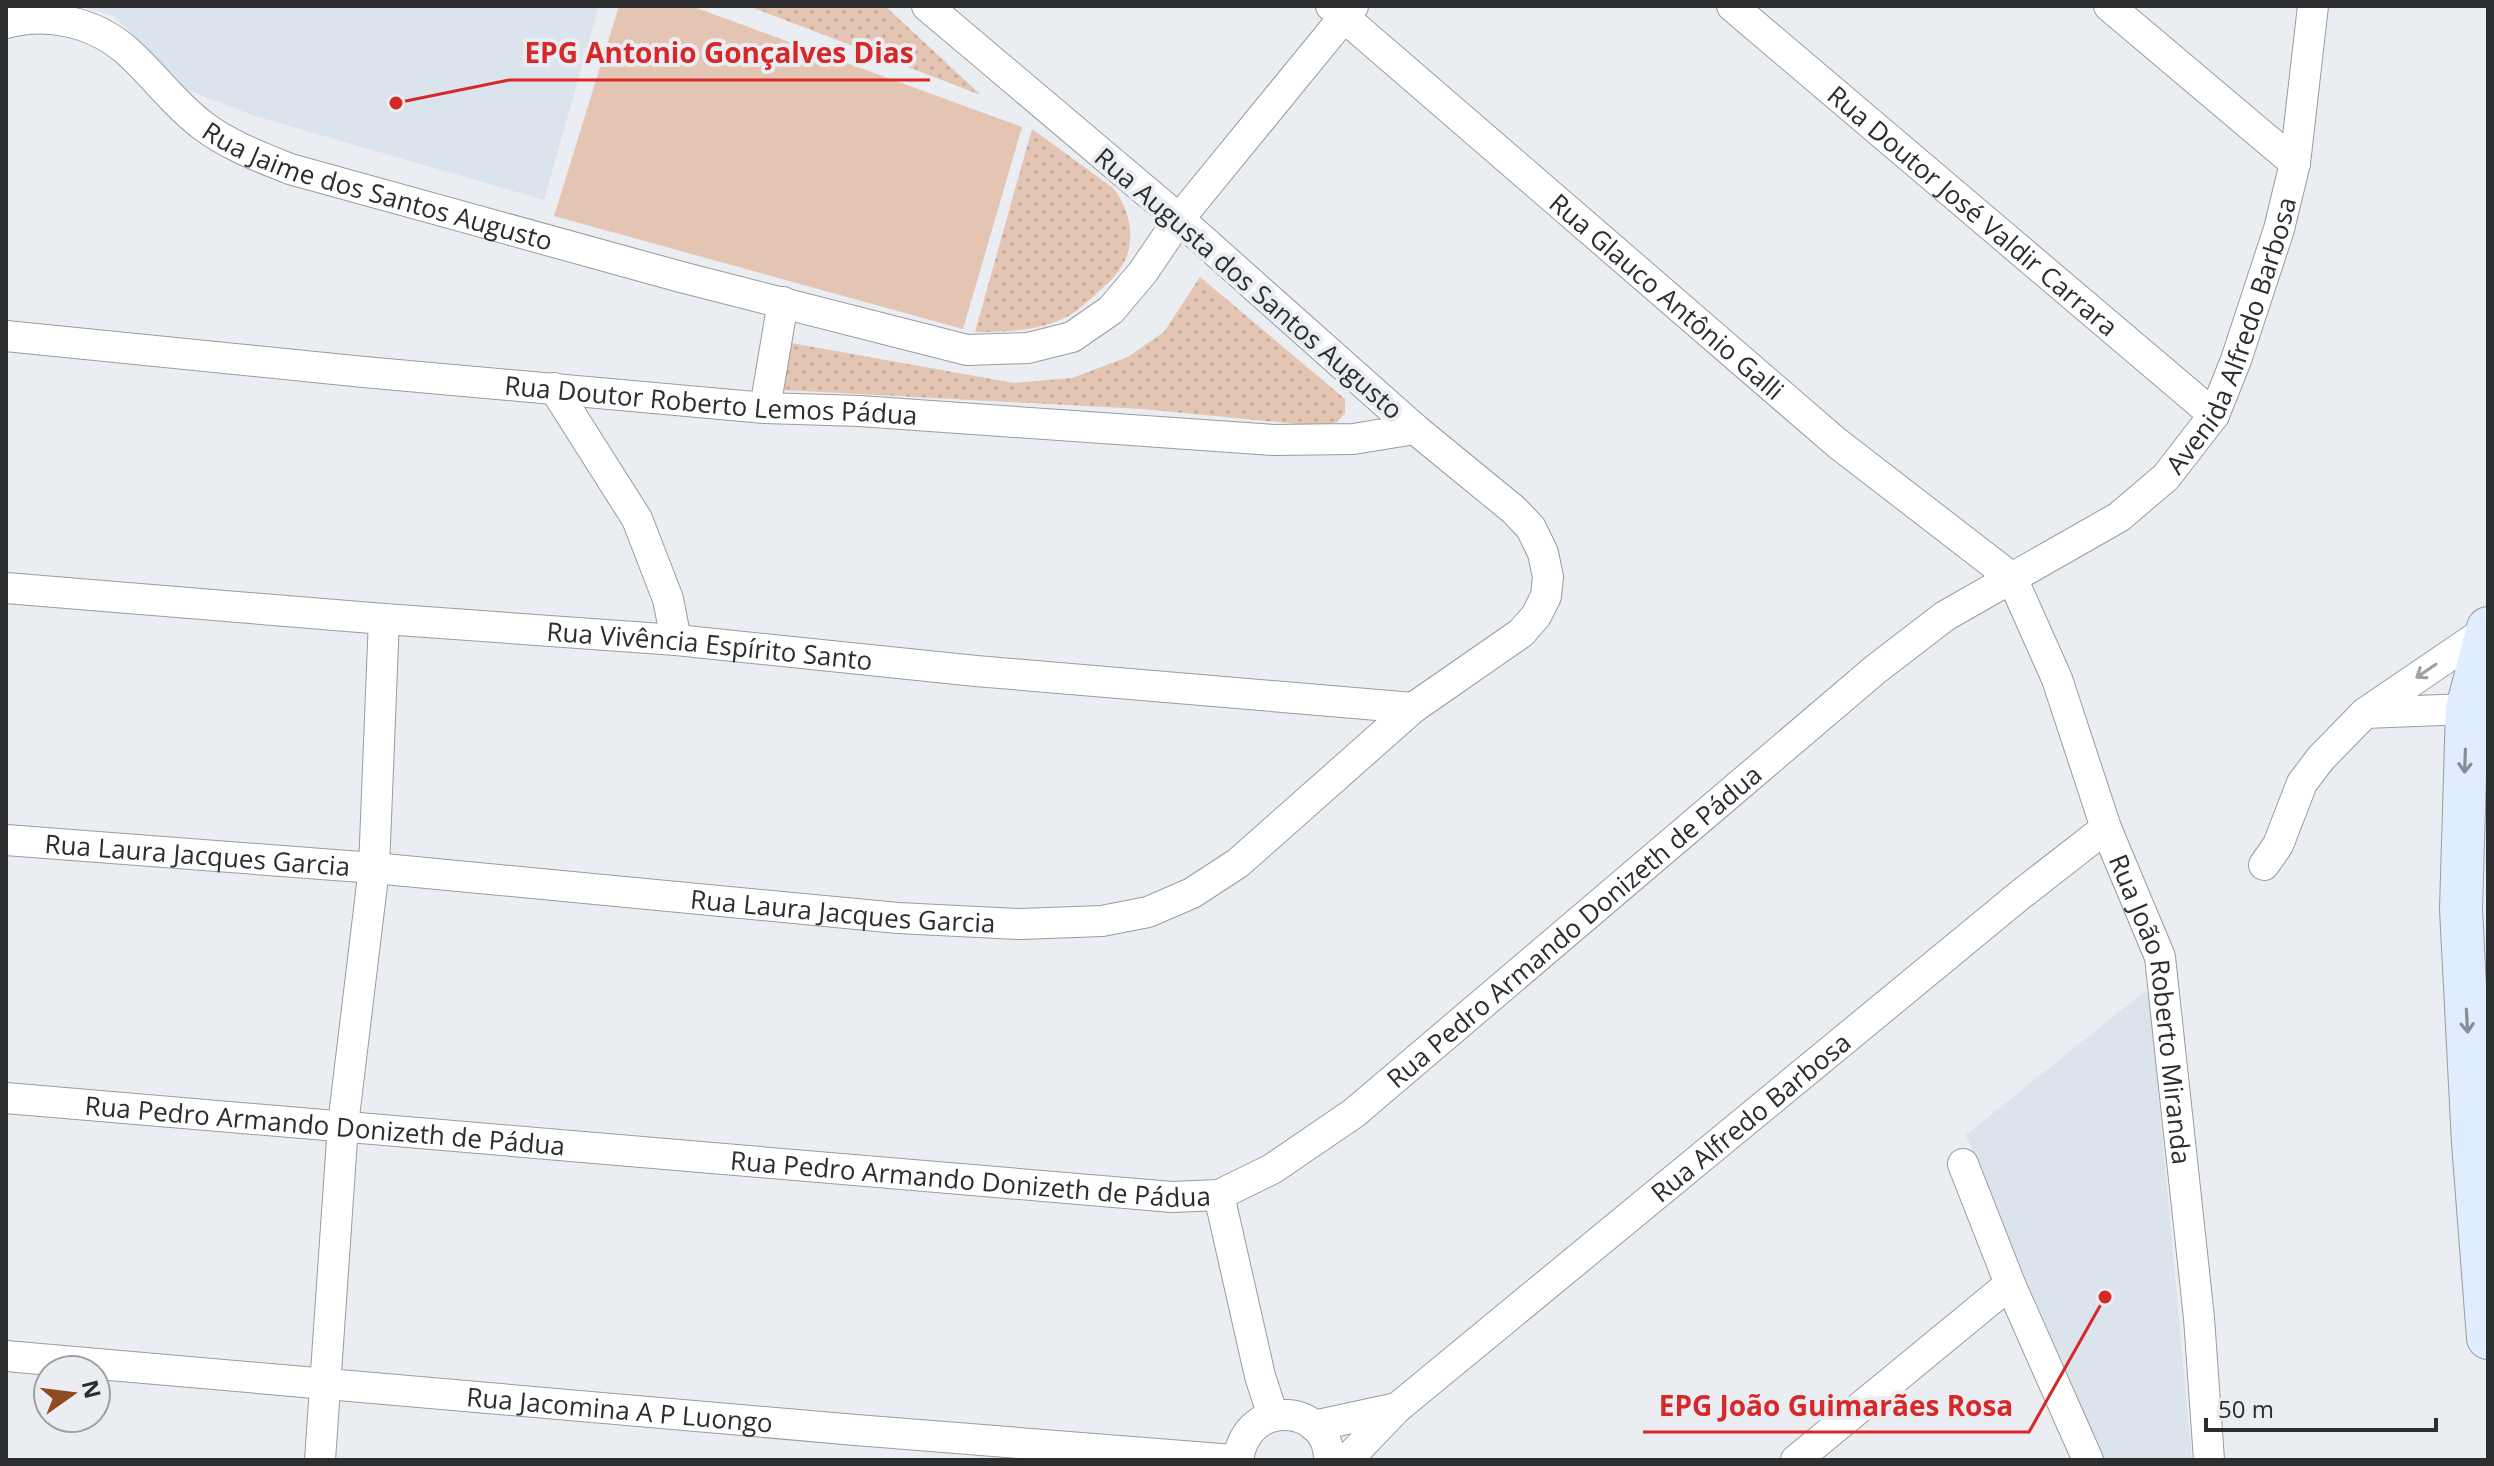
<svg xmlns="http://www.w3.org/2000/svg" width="2494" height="1466" viewBox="0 0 2494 1466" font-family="'Open Sans',sans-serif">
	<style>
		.built { fill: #dbe3ed }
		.park { fill: url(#park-dots) }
		.garden { fill: #e4c4b2 }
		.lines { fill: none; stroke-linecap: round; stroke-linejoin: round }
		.street-casing { stroke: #999c9f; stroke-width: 32 }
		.secondary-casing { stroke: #999c9f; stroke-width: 44 }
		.street { stroke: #fff; stroke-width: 30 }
		.secondary { stroke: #dfedfe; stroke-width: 42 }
		.oneway { stroke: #a0a0a1 }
		.oneway2 { stroke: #868d96 }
		.labels { text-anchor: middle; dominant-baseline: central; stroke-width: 8; stroke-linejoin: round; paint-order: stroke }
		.street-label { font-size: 26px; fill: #2c2d2e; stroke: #eaedf1 }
		.leader { fill: none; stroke: #d62828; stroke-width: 3 }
		.callout-dot { fill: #d62828; stroke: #eaedf1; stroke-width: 3 }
		.callout-label { font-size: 28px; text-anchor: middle; font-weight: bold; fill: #d62828; stroke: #eaedf1; stroke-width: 8; stroke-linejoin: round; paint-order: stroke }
	</style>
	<defs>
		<pattern id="park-dots" width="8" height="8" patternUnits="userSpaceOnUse" patternTransform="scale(2)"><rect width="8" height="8" fill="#e4c4b2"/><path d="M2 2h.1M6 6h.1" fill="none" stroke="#c4a999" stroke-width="1.8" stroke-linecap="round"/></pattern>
	</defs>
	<rect width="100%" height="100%" fill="#eaedf1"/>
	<path class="built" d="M 80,6 L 599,6 L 544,200 L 255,116 L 188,90 L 114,16 Z
		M 2144,992 L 2149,993 L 2192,1460 L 2101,1460 L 1966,1135 Z"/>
	<path class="park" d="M 748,6 L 885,6 L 981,95 Z
		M 1032,129 L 1113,188 C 1132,211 1138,248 1117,273 C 1111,281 1102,288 1095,295 C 1084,304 1074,315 1060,320 C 1034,331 1003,332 975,332 Z
		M 1200,277 L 1345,399 L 1345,413 L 1337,422 L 1324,425 L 1297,424 L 1143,409 L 784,390 L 791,343 L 1014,383 L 1072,378 L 1128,357 L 1164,332 Z"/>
	<path class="garden" d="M 619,6 L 691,6 L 1022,127 L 963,329 L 554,216 Z"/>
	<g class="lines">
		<g class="street-casing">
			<g id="street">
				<path id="s1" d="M 1331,6 L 1837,443 L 2012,578 L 2057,679 L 2106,828 L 2160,957 L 2199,1318 L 2209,1460"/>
				<path id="s2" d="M 1732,6 L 2214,415"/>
				<path d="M 2109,6 L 2295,163"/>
				<path id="s3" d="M 6,23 C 48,12 94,22 127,51 C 153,74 174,104 202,125 C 228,145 260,157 290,169 L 681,277 L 967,350 L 1028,348 L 1072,337 L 1111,310 L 1143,272 L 1179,219 L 1353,6"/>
				<path id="s4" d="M 6,336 L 364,372 L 765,408 L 859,411 L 1274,440 L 1353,439 L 1415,429"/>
				<path d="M 554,388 L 637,519 L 668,599 L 676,640"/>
				<path d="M 765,408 L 783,302"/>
				<path id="s5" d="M 6,588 L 384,619 L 676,640 L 976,671 L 1413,708"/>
				<path d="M 2365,713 L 2467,709"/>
				<path id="s6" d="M 6,840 L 374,868 L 898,918 L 1020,924 L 1102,921 L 1148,912 L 1192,893 L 1238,863 L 1413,708 L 1521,633 L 1536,616 L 1546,596 L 1548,577 L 1543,553 L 1531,528 L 1514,510 L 1415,429 L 1179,219 L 927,6"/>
				<path d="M 2264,865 L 2278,845 L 2302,783 L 2321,758 L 2365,713 L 2487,630"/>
				<path id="s7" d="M 6,1098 L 1172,1197 L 1219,1195 L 1272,1169 L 1354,1113 L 1876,669 L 1945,616 L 2119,517 L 2166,477 L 2214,415 L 2236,360 L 2279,229 L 2295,163 L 2313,6"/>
				<path d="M 1963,1164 L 2010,1284 L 2088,1460"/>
				<path d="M 1219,1195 L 1260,1376 L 1273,1416"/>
				<path id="s8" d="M 6,1356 L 856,1430 L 1233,1460"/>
				<path d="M 1314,1426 L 1397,1408"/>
				<path d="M 320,1460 L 343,1125 L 374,868 L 384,619"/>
				<path d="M 1238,1460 C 1247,1395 1330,1405 1329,1460"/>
				<path id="s9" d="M 1347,1460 L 1397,1408 L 2020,895 L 2106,828"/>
				<path d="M 1796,1460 L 2010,1284"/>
			</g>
		</g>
		<g class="secondary-casing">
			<path id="secondary" d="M 2488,628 L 2467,709 L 2461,909 L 2473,1143 L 2488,1338"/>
		</g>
		<use href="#street" class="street"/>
		<use href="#secondary" class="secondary"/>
	</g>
	<defs><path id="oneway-shaft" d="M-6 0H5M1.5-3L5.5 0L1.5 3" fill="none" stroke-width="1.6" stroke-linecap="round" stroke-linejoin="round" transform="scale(2)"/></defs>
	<use class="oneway" href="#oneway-shaft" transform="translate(2426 671) rotate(146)"/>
	<g class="oneway2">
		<use href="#oneway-shaft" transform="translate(2465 761) rotate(92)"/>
		<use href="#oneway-shaft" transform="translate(2467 1021) rotate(87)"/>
	</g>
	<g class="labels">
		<g class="street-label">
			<text stroke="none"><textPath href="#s3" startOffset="422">Rua Jaime dos Santos Augusto</textPath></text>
			<text stroke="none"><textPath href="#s2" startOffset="316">Rua Doutor José Valdir Carrara</textPath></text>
			<text transform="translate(1249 283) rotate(41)">Rua Augusta dos Santos Augusto</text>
			<text stroke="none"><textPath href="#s1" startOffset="444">Rua Glauco Antônio Galli</textPath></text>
			<text stroke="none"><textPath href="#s7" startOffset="2568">Avenida Alfredo Barbosa</textPath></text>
			<text stroke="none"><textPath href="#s4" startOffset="708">Rua Doutor Roberto Lemos Pádua</textPath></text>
			<text stroke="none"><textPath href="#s5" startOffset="706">Rua Vivência Espírito Santo</textPath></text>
			<text stroke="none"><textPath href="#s6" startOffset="192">Rua Laura Jacques Garcia</textPath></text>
			<text stroke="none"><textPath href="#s6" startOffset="840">Rua Laura Jacques Garcia</textPath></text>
			<text stroke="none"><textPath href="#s7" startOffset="1664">Rua Pedro Armando Donizeth de Pádua</textPath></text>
			<text stroke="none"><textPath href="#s1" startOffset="1346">Rua João Roberto Miranda</textPath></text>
			<text stroke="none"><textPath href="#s9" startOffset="530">Rua Alfredo Barbosa</textPath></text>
			<text stroke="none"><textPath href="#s7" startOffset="320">Rua Pedro Armando Donizeth de Pádua</textPath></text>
			<text stroke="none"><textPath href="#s7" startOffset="968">Rua Pedro Armando Donizeth de Pádua</textPath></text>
			<text stroke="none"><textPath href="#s8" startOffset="616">Rua Jacomina A P Luongo</textPath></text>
		</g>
	</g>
	<path class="leader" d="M396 103L509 80H930M2105 1297L2029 1432H1643"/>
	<g class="callout-dot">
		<circle cx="396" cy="103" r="8"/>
		<circle cx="2105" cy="1297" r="8"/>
	</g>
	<g class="callout-label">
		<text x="719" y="63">EPG Antonio Gonçalves Dias</text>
		<text x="1836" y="1416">EPG João Guimarães Rosa</text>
	</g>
	<rect width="2494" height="1466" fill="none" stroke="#2c2d2e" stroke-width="16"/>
	<g transform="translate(72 1394) rotate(76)"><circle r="38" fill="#eaedf1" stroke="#9ea0a3" stroke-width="2"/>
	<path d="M0-6L14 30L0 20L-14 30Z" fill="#8f4b1f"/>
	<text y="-12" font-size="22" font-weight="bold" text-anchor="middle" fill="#2c2d2e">N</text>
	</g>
	<path d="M2206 1418v12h230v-12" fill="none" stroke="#2c2d2e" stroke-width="4"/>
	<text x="2218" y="1418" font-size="24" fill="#2c2d2e" stroke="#eaedf1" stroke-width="6" paint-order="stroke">50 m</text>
</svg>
